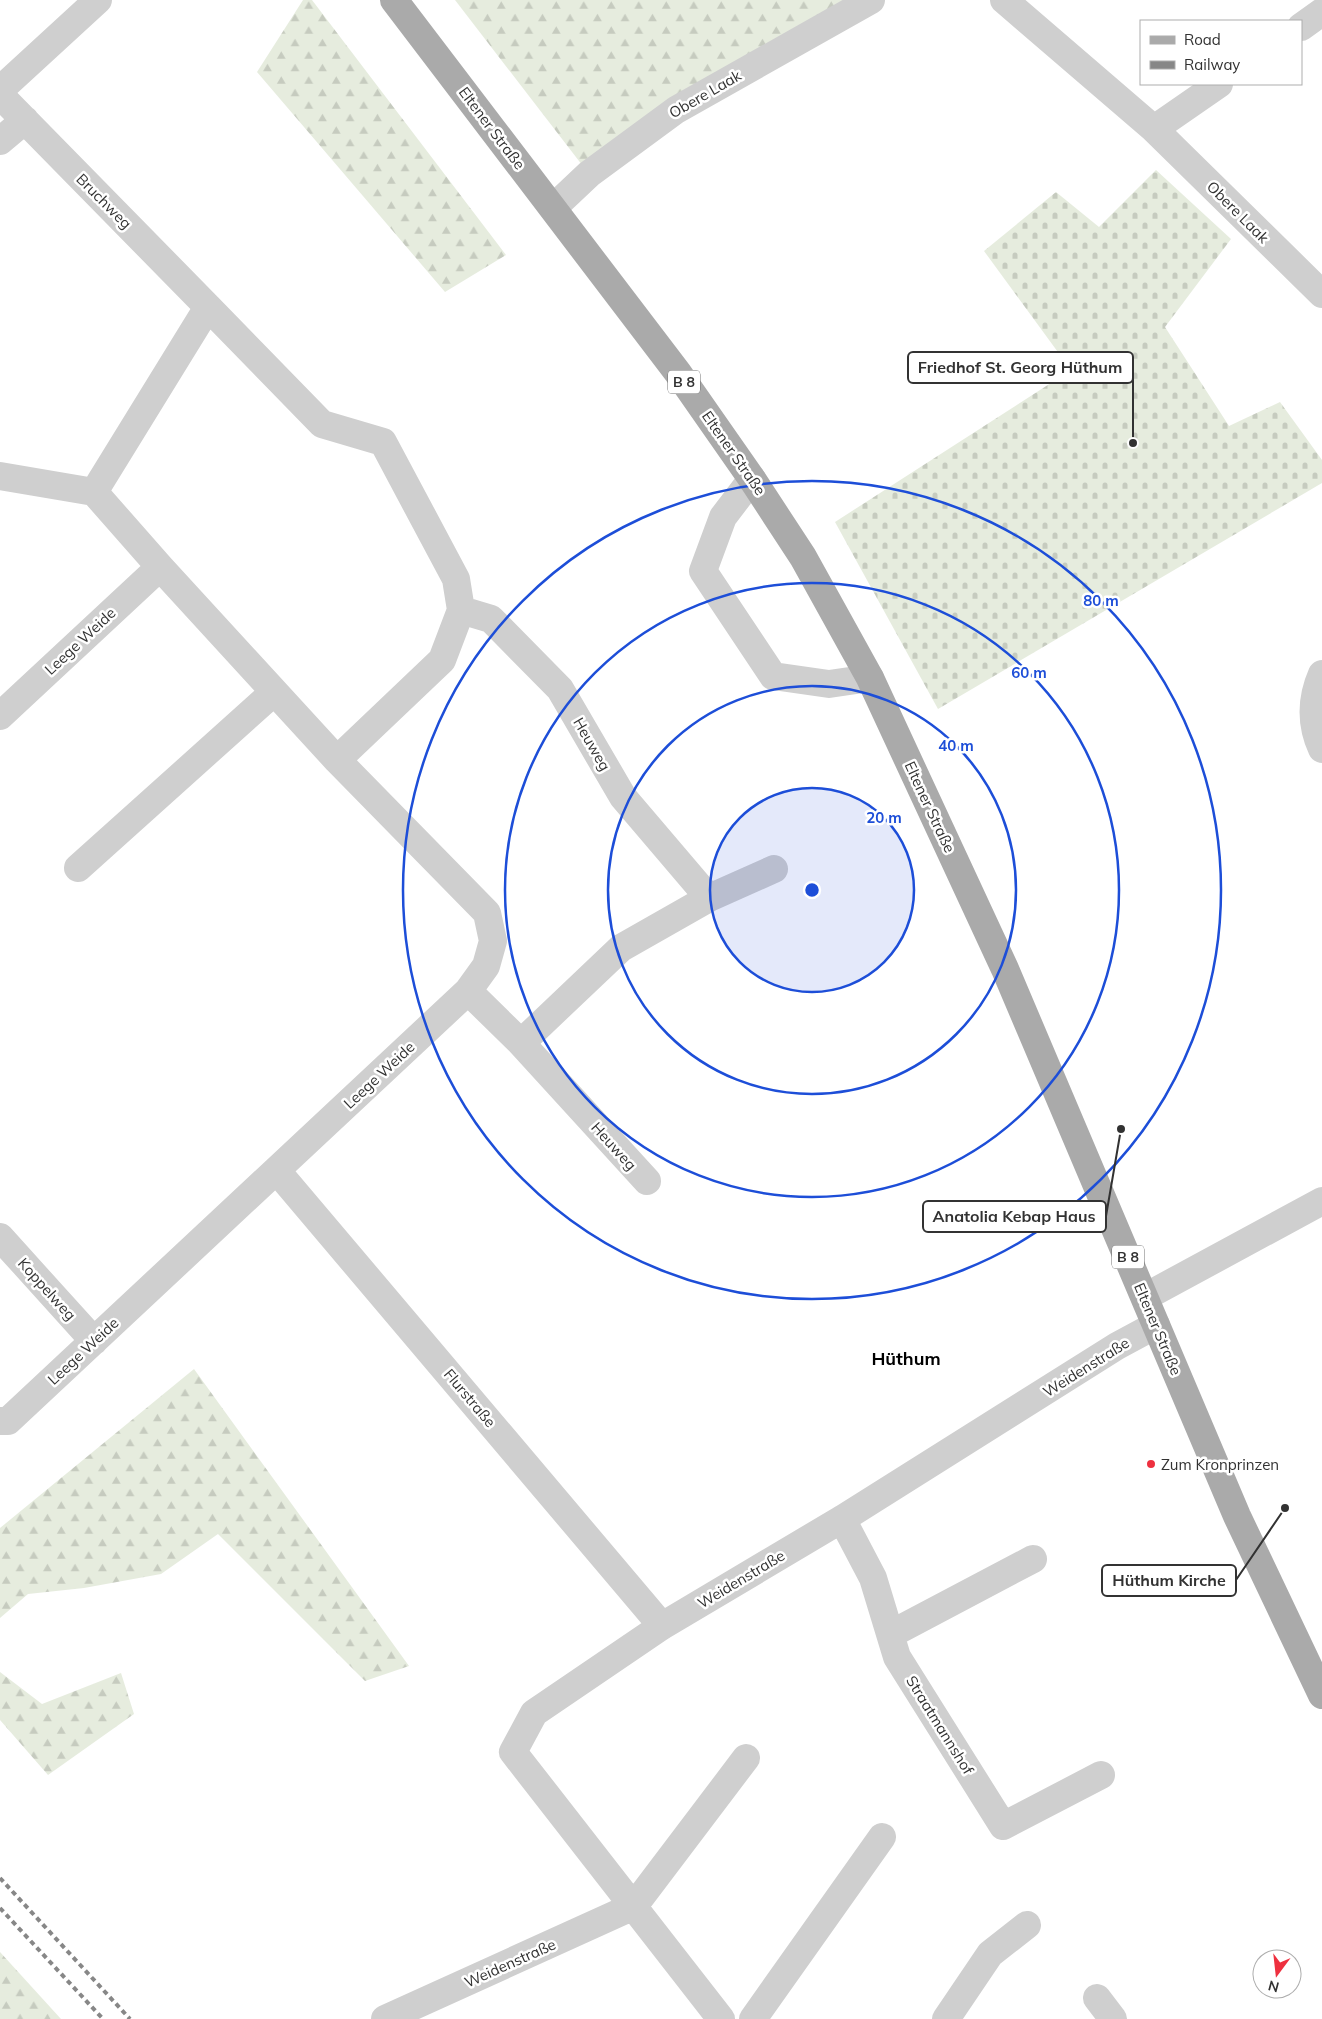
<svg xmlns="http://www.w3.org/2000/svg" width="1322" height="2019" viewBox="0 0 1322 2019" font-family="Mulish,sans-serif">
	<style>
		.forest { fill: url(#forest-firs) }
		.cemetery { fill: url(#cemetery-stones) }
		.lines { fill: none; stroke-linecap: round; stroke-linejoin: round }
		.minor { stroke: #cfcfcf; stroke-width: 28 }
		.major { stroke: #aaa; stroke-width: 28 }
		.rail { stroke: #878787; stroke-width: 4; stroke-dasharray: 5 4; stroke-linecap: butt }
		.ring { fill: none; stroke: #1d4ed8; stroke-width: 2.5 }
		.poi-dot { fill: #ee303f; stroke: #fff; stroke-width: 2 }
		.labels { text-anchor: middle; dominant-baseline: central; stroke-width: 5; stroke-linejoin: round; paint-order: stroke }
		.shield { fill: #fff; stroke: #707070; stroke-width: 1 }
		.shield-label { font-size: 14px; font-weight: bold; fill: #323232 }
		.street-label { font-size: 15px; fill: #323232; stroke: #fff }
		.poi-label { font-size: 15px; fill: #323232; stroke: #fff; text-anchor: start }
		.quarter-label { font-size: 18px; font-weight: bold; fill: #000; stroke: #fff }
		.centre { fill: #1d4ed8; stroke: #fff; stroke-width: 2.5 }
		.ring-label { font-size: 15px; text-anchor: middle; font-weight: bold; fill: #1d4ed8; stroke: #fff; stroke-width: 5; stroke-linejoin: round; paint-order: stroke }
		.leader { fill: none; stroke: #323232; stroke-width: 2 }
		.callout-dot { fill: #323232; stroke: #fff; stroke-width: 2 }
		.callout { fill: #fff; stroke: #323232; stroke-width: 2 }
		.callout-label { font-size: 16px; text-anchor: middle; font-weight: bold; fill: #323232 }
	</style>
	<defs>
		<pattern id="forest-firs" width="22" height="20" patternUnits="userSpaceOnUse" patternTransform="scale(1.25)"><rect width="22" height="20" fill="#e6ecde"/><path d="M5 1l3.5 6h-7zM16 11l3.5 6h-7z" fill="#c6cbbf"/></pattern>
		<pattern id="cemetery-stones" width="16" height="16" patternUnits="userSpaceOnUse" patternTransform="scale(1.25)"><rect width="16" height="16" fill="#e6ecde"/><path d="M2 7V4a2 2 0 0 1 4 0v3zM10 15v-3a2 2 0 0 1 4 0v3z" fill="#c6cbbf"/></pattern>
	</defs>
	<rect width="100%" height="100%" fill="#fff"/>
	<path class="forest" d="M 303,0 L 312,0 L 506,255 L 445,292 L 257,72 Z
		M 455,0 L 871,0 L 589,174 Z
		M 194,1369 L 409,1666 L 365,1681 L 218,1534 L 161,1574 L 84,1588 L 28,1594 L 0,1618 L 0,1528 Z
		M 0,1672 L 42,1704 L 121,1673 L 134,1714 L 48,1775 L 0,1720 Z
		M 0,1952 L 61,2019 L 0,2019 Z"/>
	<path class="cemetery" d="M 1156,170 L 1231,239 L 1165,327 L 1229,426 L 1280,402 L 1322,460 L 1322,483 L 938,709 L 835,522 L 1071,370 L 984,251 L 1056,192 L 1099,227 Z"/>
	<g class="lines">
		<path class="minor" d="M 1004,0 L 1154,129 L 1322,294
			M 1301,27 L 1322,12
			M 0,90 L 98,0
			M 0,95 L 208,307 L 94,492
			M 1154,129 L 1219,84
			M 0,141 L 25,120
			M 553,208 L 589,174 L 676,110 L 871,0
			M 208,307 L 322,424 L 383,442 L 456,579 L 461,610 L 442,660 L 337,760
			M 0,476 L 94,492 L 160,567 L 337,760 L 487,913 L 493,941 L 486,966 L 468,991 L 8,1421 L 0,1421
			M 752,479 L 723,517 L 703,571 L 773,676 L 829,684 L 870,678
			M 461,610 L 491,619 L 560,689 L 623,797 L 709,898
			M 1322,674 C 1311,699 1311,725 1322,749
			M 0,716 L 160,567
			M 78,868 L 274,692
			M 468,991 L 521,1043 L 647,1181
			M 521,1043 L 621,948 L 709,898 L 774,869
			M 277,1171 L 662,1626
			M 0,1237 L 94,1341
			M 1145,1297 L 1322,1201
			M 842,1519 L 873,1578 L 897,1657 L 1003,1826 L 1101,1775
			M 891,1634 L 1033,1559
			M 1097,1998 L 1113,2019
			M 385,2019 L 634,1906 L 746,1758
			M 721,2019 L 513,1752 L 534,1713 L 662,1626 L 842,1519 L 1117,1346 L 1156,1325
			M 753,2019 L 882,1837
			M 946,2019 L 990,1954 L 1027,1925"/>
		<path class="major" d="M 394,0 L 678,373 L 752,479 L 803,557 L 870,678 L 1005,969 L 1237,1516 L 1322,1695"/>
		<path class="rail" d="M 0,1878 L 130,2019
			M 0,1908 L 103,2019"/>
	</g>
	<circle cx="812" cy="890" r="102" fill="#1d4ed8" fill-opacity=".12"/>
	<g class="ring">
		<circle cx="812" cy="890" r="102"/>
		<circle cx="812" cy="890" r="204"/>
		<circle cx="812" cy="890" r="307"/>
		<circle cx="812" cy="890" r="409"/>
	</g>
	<circle class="poi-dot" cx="1151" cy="1464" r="5"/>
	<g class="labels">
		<g class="shield">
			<rect x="668" y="370.5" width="32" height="23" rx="4"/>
			<rect x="1112" y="1245.5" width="32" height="23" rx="4"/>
		</g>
		<g class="shield-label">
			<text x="684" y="382">B 8</text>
			<text x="1128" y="1257">B 8</text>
		</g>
		<g class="street-label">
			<text transform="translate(705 94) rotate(-30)">Obere Laak</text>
			<text transform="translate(492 128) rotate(53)">Eltener Straße</text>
			<text transform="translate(104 201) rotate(45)">Bruchweg</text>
			<text transform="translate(1238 212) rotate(45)">Obere Laak</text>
			<text transform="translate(734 453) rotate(55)">Eltener Straße</text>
			<text transform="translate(80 641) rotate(-43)">Leege Weide</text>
			<text transform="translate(592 744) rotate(60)">Heuweg</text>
			<text transform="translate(930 807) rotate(65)">Eltener Straße</text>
			<text transform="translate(379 1075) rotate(-43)">Leege Weide</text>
			<text transform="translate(614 1146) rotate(48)">Heuweg</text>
			<text transform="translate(47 1289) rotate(48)">Koppelweg</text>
			<text transform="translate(1158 1329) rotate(67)">Eltener Straße</text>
			<text transform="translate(83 1351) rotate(-43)">Leege Weide</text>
			<text transform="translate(1086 1367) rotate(-32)">Weidenstraße</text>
			<text transform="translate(470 1398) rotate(50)">Flurstraße</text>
			<text transform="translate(741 1579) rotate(-31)">Weidenstraße</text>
			<text transform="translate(940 1725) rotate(58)">Straatmannshof</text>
			<text transform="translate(510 1963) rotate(-24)">Weidenstraße</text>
		</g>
		<g class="poi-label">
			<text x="1161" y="1464">Zum Kronprinzen</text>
		</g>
		<g class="quarter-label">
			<text x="906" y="1358">Hüthum</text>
		</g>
	</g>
	<circle cx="812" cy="890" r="8" class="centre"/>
	<g class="ring-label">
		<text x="1101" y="606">80 m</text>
		<text x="1029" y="678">60 m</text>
		<text x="956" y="751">40 m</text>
		<text x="884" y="823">20 m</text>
	</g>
	<path class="leader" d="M1133 443L1133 368M1121 1129L1106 1216M1285 1508L1236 1580"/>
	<g class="callout-dot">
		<circle cx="1133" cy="443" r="5"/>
		<circle cx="1121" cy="1129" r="5"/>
		<circle cx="1285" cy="1508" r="5"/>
	</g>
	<g class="callout">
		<rect x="908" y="352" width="225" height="31" rx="5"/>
		<rect x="923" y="1201" width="183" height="31" rx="5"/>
		<rect x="1102" y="1565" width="134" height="31" rx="5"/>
	</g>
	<g class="callout-label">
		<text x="1020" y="373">Friedhof St. Georg Hüthum</text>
		<text x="1014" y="1222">Anatolia Kebap Haus</text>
		<text x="1169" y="1586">Hüthum Kirche</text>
	</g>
	<rect x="1140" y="20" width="162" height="65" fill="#ffffff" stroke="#adadad"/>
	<rect x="1150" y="36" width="25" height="8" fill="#aaaaaa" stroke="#adadad"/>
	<text x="1184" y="45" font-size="15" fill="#323232">Road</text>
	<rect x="1150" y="61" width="25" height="8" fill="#878787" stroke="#adadad"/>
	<text x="1184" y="70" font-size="15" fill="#323232">Railway</text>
	<g transform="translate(1277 1974) rotate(195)"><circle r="24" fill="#ffffff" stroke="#adadad"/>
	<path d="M0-4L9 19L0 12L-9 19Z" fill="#ee303f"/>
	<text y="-8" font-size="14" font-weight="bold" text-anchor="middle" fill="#323232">N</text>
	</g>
</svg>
